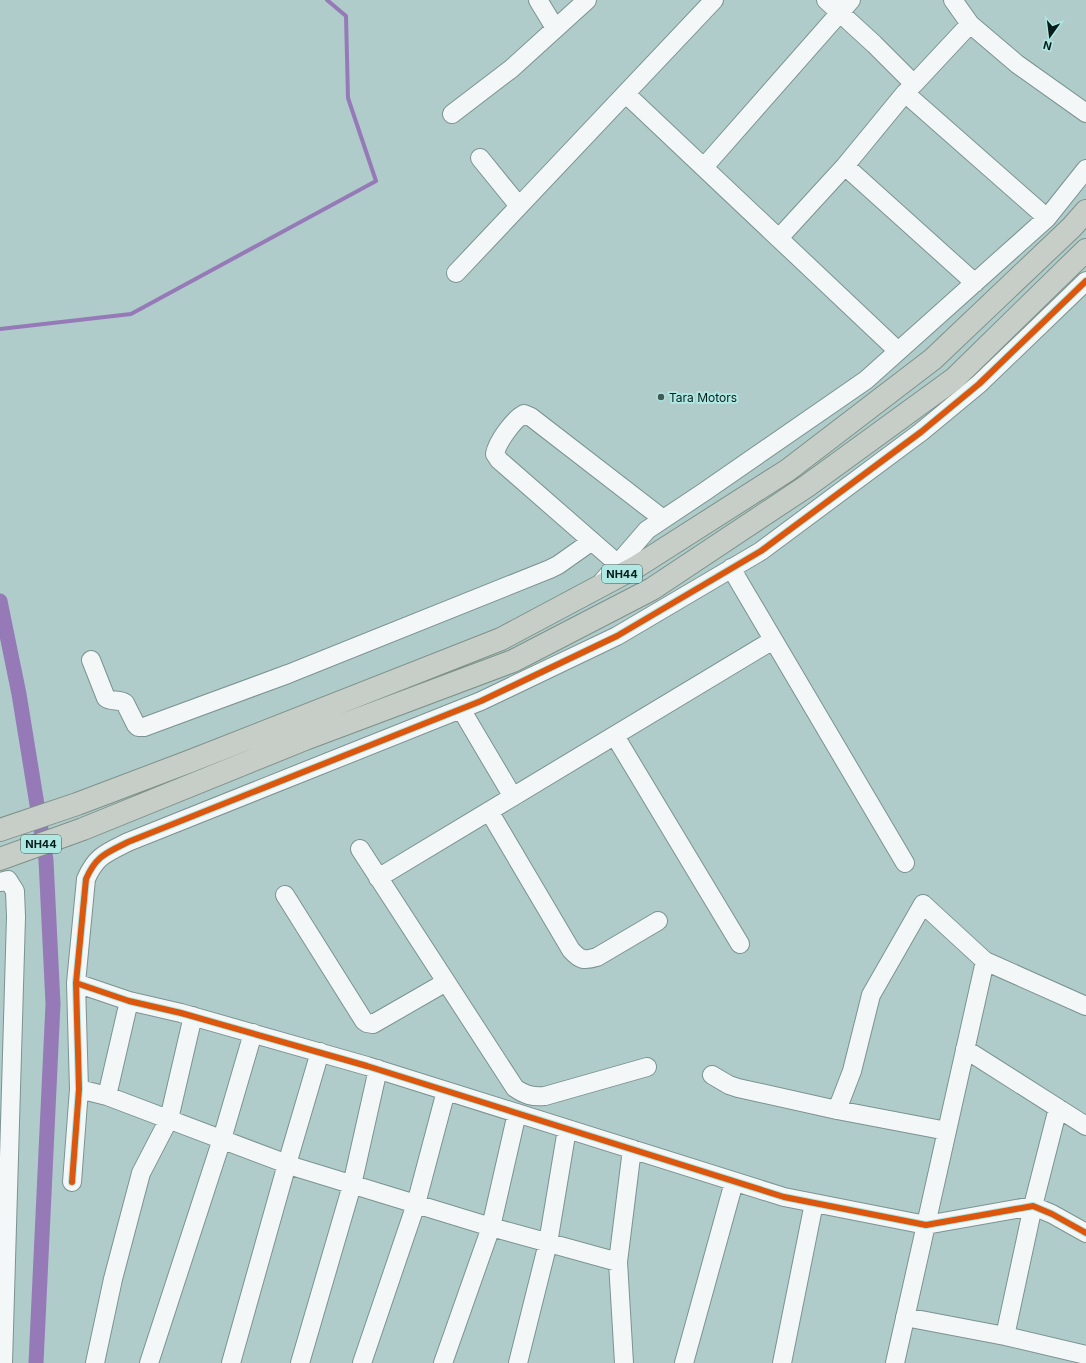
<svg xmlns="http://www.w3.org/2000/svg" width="1086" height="1363" viewBox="0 0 1086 1363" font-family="Inter,sans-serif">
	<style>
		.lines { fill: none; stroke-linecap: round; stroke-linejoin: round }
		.stream { stroke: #967ab8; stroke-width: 4 }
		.canal { stroke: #967ab8; stroke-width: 15 }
		.minor-casing { stroke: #7b9391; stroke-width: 20 }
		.highway-casing { stroke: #7e9188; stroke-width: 24 }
		.minor { stroke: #f3f7f7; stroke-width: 18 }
		.highway { stroke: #c6cec7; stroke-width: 22 }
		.cycleway-casing { stroke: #afe7e2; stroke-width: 8 }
		.cycleway { stroke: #dd560d; stroke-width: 6 }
		.poi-dot { fill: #415a58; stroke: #afe7e2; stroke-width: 1.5 }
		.labels { text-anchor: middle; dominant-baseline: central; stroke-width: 4; stroke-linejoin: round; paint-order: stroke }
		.shield { fill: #afe7e2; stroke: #395a57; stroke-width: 1 }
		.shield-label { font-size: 11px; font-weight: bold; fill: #061d1b }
		.poi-label { font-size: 12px; fill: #061d1b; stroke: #afe7e2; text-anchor: start }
	</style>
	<rect width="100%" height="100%" fill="#afccca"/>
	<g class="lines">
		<path class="stream" d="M 0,329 L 131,314 L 376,181 L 348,98 L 346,16 L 327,0"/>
		<path class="canal" d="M 0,601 L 19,694 L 46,860 L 53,1004 L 36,1363"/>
		<g class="minor-casing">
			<path id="minor" d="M 538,0 L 555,28
				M 826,0 L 874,44 L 914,84 L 905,93 L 1047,218
				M 970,24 L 1017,64 L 1086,113
				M 914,84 L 970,24 L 953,0
				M 626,94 L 898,351
				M 452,114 L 511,69 L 587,0
				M 480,158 L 519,206
				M 845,166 L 975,283
				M 704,167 L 851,0
				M 779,238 L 845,166 L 905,93
				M 456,273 L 714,0
				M 618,564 L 499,460 L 495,454 C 497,442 514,419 524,414 L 531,417 L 663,519
				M 731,568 L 905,863
				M 602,582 L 647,530 L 704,492 L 866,380 L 1047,218 L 1086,169
				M 91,660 L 106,698 C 111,702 119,699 125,703 L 136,725 L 138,727 L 144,727 L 288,674 L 550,569 L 558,565 L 592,541
				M 461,709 L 513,797
				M 615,736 L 740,944
				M 489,811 L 571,950 C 580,960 584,961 597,957 L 658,921
				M 360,849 L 515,1088 C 525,1095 532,1097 545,1096 L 647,1067
				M 378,878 L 773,640
				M 0,882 L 8,880 L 15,891 L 16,917 L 3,1363
				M 285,895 L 364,1021 L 367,1023 L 373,1024 L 446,982
				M 76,983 L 129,1001 L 181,1013 L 367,1066 L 784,1197 L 926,1225 L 1033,1206 L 1052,1214 L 1086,1233
				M 965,1049 L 1086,1126
				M 712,1075 L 729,1085 L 738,1088 L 837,1110 L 947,1131
				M 79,1089 L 107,1096 L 295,1167 L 491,1227 L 618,1262 L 624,1363
				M 107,1096 L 129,1001
				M 837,1110 L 852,1071 L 871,995 L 923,904 L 985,961
				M 72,1182 L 79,1089 L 76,983 L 86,879 C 96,856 106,853 128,842 L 481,701 L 617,636 L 761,551 L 921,432 L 979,384 L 1086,281
				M 618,1262 L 632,1149
				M 905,1317 L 1005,1336 L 1033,1206 L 1058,1108
				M 1005,1336 L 1086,1355
				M 95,1363 L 113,1279 L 141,1173 L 169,1119 L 193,1016
				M 149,1363 L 222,1139 L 253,1033
				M 231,1363 L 287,1164 L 320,1052
				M 300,1363 L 352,1185 L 378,1069
				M 362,1363 L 416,1204 L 446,1091
				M 443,1363 L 491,1227 L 517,1113
				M 518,1363 L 548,1243 L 567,1129
				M 684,1363 L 734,1182
				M 782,1363 L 814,1203
				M 895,1363 L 985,961 L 1086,1006"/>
		</g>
		<g class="highway-casing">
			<path id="highway" d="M 0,830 L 77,804 L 188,762 L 501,639 L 636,567 L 788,470 L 933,359 L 1072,227 L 1086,211
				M 0,859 L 83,829 L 305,739 L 513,661 L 652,589 L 807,486 L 954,379 L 1086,250"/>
		</g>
		<use href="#minor" class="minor"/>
		<use href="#highway" class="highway"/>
		<g class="cycleway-casing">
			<path id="cycleway" d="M 76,983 L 129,1001 L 181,1013 L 367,1066 L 784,1197 L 926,1225 L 1033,1206 L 1052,1214 L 1086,1233
				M 72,1182 L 79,1089 L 76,983 L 86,879 C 96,856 106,853 128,842 L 481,701 L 617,636 L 761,551 L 921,432 L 979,384 L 1086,281"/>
		</g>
		<use href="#cycleway" class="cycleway"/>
	</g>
	<circle class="poi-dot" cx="661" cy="397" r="4"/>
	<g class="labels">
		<g class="shield">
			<rect x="602" y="565" width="40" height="18" rx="3"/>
			<rect x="21" y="835" width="40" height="18" rx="3"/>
		</g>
		<g class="shield-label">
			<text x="622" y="574">NH44</text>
			<text x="41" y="844">NH44</text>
		</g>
		<g class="poi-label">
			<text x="669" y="397">Tara Motors</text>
		</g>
	</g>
	<g transform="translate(1050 36) rotate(194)" stroke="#afe7e2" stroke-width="3" paint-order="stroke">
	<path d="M0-3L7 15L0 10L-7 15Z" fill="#061d1b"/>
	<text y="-6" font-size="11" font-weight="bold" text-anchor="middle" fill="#061d1b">N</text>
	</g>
</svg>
